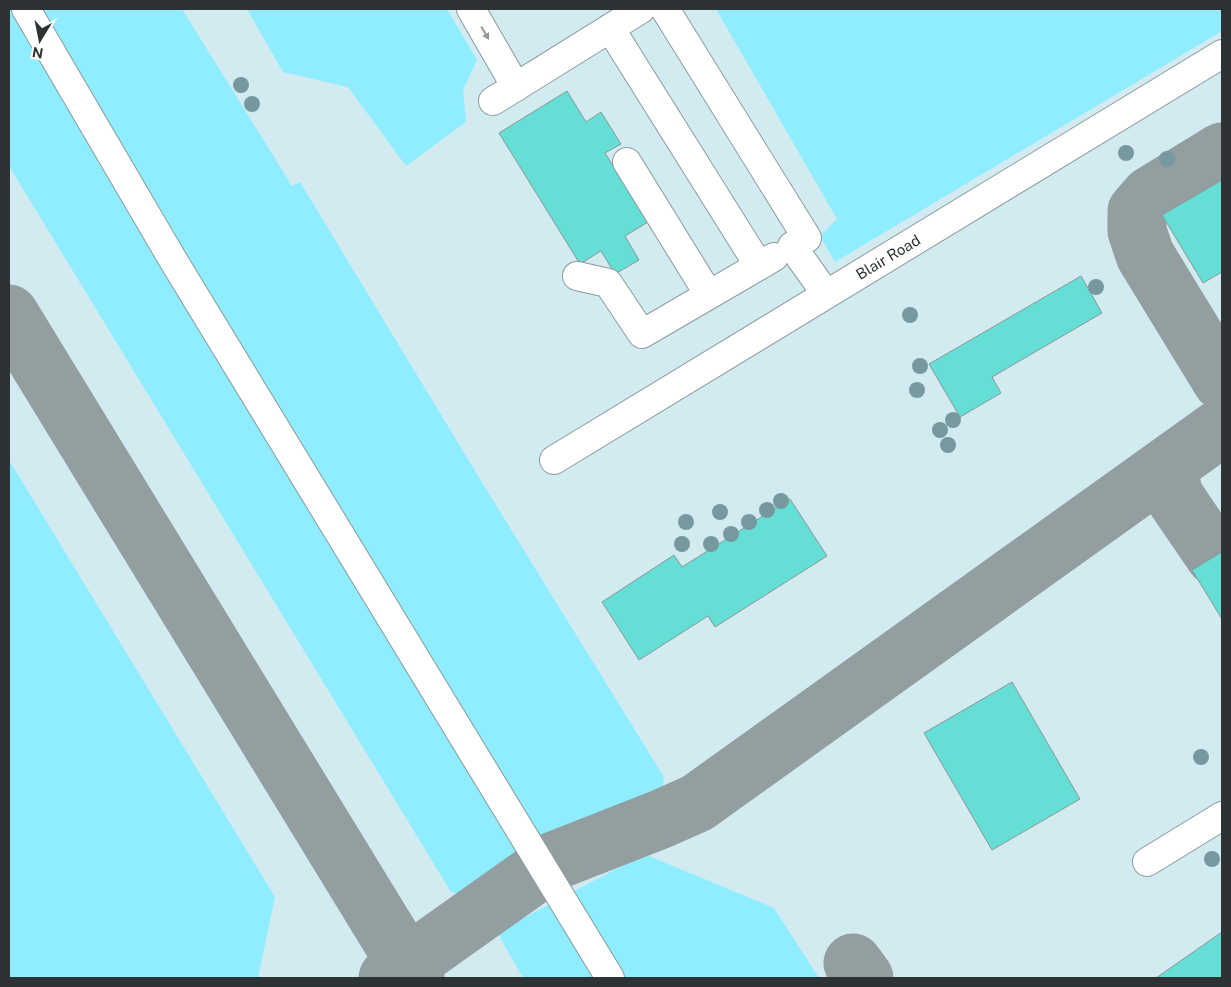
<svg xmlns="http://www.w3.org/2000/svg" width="1231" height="987" viewBox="0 0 1231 987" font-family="'Public Sans',sans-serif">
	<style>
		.built { fill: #d2ebf0 }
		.green { fill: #8fedff }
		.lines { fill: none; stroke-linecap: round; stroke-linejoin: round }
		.taxiway { stroke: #939ea1; stroke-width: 59 }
		.building { fill: #65ded6; stroke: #899897 }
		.minor-casing { stroke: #8b9a9d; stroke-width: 30 }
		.minor { stroke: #fff; stroke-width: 28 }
		.tree { fill: #75999f }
		.oneway { fill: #96999a }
		.labels { text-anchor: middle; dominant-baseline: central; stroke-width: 5; stroke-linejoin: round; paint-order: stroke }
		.street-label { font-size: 15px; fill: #2d3334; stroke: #fff }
	</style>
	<rect width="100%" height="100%" fill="#e5f5f8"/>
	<path class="built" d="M 9,9 L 1222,9 L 1222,978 L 9,978 Z"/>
	<path class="green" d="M 9,9 L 182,9 L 292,186 L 300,182 L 483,484 L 664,777 L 662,792 L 541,840 L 464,895 L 451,892 L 9,166 Z
		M 247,9 L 447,9 L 477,60 L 463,90 L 466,122 L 406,166 L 348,87 L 283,72 Z
		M 716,9 L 1222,9 L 1222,31 L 835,262 L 820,236 L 837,219 Z
		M 9,460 L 275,897 L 258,978 L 9,978 Z
		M 644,854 L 774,908 L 819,978 L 523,978 L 497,932 Z"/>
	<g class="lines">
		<path class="taxiway" d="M 1222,152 L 1150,196 L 1137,211 L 1137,231 L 1145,255 L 1222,381
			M 9,314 L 415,978
			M 1176,460 L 1172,467 L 1170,479 L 1174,496 L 1215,556
			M 853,963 L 864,978
			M 388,978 L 543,868 L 554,861 L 661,819 L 697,803 L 1222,427"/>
	</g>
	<path class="building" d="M 567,91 L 586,122 L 601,112 L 621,144 L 605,153 L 648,222 L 625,236 L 639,260 L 615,274 L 601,251 L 580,264 L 499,133 Z
		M 1222,180 L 1222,272 L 1203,283 L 1162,215 Z
		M 1081,276 L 1102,313 L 992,377 L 1001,393 L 960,417 L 929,364 Z
		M 790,499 L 827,556 L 715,627 L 708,616 L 639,660 L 602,602 L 674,555 L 682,567 Z
		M 1222,552 L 1222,619 L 1192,570 Z
		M 1012,682 L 1080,799 L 992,850 L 924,733 Z
		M 1222,932 L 1222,978 L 1156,978 Z"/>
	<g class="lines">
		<g class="minor-casing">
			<path id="minor" d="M 26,9 L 173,260 L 610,978
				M 471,9 L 516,87
				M 665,9 L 807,238 L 792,246 L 826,294
				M 610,28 L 759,266
				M 493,101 L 641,9
				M 627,162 L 709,295
				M 577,276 L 608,283 L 642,334 L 774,257
				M 554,460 L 1222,54
				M 1147,862 L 1222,816"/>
		</g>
		<use href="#minor" class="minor"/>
	</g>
	<g class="tree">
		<circle cx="241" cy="85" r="8"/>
		<circle cx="252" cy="104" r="8"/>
		<circle cx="1126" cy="153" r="8"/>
		<circle cx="1167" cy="159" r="8"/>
		<circle cx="1096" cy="287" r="8"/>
		<circle cx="910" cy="315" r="8"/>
		<circle cx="920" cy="366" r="8"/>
		<circle cx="917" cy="390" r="8"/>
		<circle cx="953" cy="420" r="8"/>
		<circle cx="940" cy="430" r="8"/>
		<circle cx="948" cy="445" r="8"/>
		<circle cx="781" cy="501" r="8"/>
		<circle cx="767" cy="510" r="8"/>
		<circle cx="720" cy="512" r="8"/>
		<circle cx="686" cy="522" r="8"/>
		<circle cx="749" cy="522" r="8"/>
		<circle cx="731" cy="534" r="8"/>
		<circle cx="682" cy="544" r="8"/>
		<circle cx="711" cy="544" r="8"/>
		<circle cx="1201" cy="757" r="8"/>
		<circle cx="1212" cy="859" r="8"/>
	</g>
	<defs><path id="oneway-solid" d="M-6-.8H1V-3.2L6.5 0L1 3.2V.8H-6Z" transform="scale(1.25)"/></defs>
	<use class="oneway" href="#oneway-solid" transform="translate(485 33) rotate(60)"/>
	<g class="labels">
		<g class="street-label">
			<text transform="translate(888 257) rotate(-31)">Blair Road</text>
		</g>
	</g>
	<rect width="1231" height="987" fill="none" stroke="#2d3334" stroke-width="20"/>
	<g transform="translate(40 40) rotate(190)" stroke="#ffffff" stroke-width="4" paint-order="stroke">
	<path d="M0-4L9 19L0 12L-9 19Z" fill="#2d3334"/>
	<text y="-8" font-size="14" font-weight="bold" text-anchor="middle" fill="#2d3334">N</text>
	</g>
</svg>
